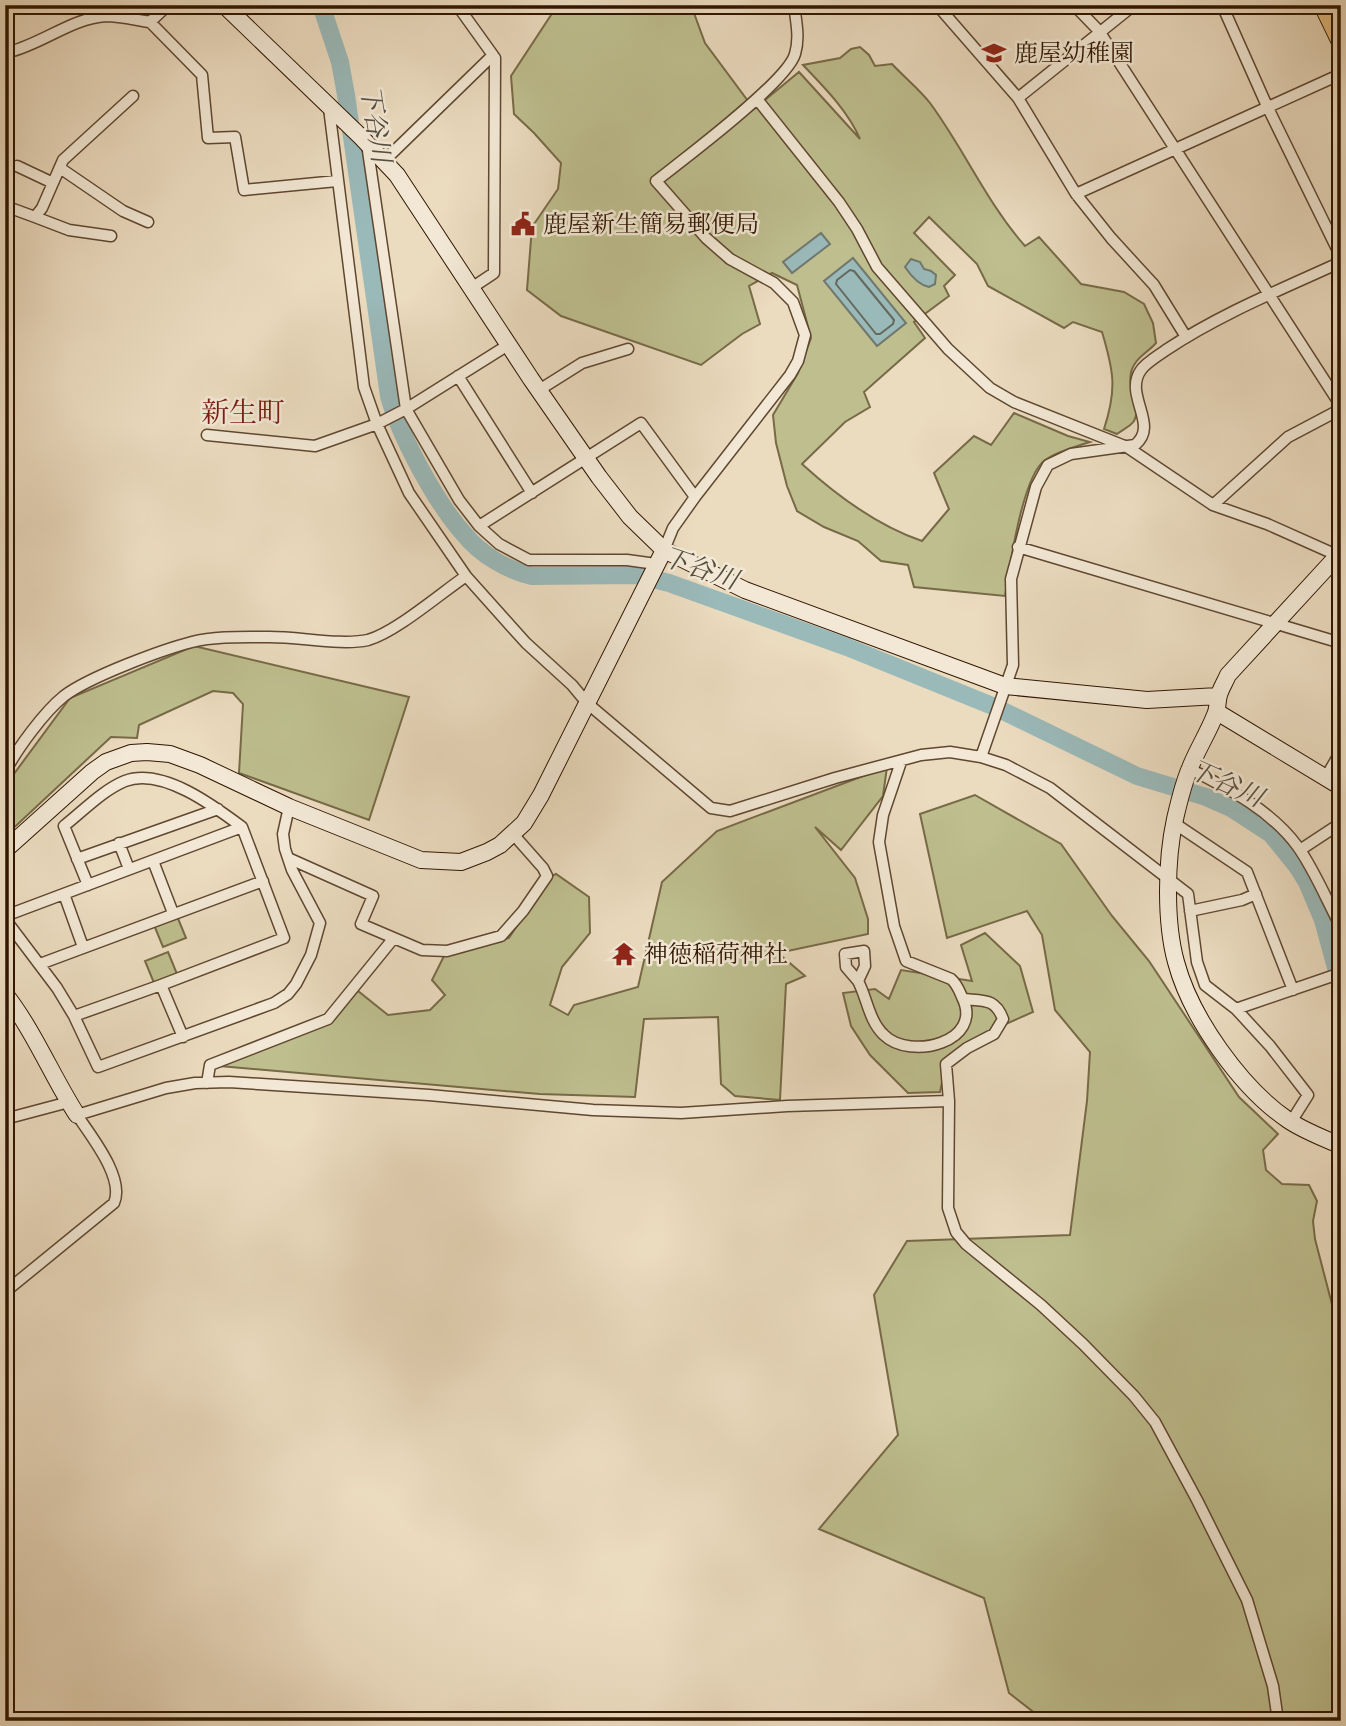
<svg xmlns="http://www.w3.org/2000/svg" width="1346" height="1726" viewBox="0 0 1346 1726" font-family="'IM FELL Double Pica','Noto Serif JP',serif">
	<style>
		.green { fill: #bebe8e; stroke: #776a47; stroke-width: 2 }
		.water { fill: #9ab9b9; stroke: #70786f; stroke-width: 2 }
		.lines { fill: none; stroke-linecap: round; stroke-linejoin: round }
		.shore { stroke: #65685c; stroke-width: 2 }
		.river { stroke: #9ab9b9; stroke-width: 18 }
		.street-casing { stroke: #5f4730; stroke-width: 13 }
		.secondary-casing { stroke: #301600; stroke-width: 18 }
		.primary-casing { stroke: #301600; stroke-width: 20 }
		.street { stroke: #f2e8d5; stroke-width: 10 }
		.secondary { stroke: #f2e8d5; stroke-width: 16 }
		.primary { stroke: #e6be80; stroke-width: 18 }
		.labels { text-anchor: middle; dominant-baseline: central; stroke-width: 5; stroke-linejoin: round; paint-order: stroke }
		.poi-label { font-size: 24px; fill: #301600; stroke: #f2e8d5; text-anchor: start }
		.water-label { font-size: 26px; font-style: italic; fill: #554f41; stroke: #f2e8d5 }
		.quarter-label { font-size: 28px; fill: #7a1f14; stroke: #f2e8d5 }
	</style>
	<rect width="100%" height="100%" fill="#ebdbbf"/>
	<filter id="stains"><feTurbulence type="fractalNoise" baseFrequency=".00286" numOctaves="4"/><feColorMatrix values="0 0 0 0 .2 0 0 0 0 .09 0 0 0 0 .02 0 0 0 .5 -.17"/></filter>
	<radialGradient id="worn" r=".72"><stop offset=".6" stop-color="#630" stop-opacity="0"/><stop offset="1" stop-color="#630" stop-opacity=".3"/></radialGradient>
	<path class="green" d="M 544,5 L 691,5 L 705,43 L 754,109 L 799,72 L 860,139 C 848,111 824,87 803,65 L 840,58 L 851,49 L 860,47 L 869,55 L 875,66 L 892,64 C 904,77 919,89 930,103 C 964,149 987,203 1025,246 L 1039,237 L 1081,284 L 1124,292 L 1144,304 L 1153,323 L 1156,343 C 1150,350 1141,355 1136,362 C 1120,383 1144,405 1134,421 C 1131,426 1122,430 1117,434 L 1104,429 C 1117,389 1114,372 1102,332 L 1073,322 L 1064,328 L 988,286 L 977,264 L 929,217 L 914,233 L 955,275 L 944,286 L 949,296 L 914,322 L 925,338 L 864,392 L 870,407 L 845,422 L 802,464 C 836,495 878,526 922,541 L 949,509 L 934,473 L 974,436 L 991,445 L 1014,413 L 1068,436 L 1090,442 C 1075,447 1058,451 1045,460 C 1022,477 1010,566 1005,596 L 914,587 L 908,565 L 881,561 L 858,541 L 824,527 L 797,511 L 787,486 L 776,443 L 773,415 L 798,373 L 811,338 L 797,285 L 772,273 L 749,286 L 760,324 L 742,334 L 701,365 L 561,316 L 527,290 L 532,227 L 558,189 L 561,163 L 534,133 L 514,114 L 511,76 L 551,15 Z
		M 194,646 L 409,697 L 369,820 L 239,773 L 243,704 L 233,693 L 213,691 L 139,725 L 137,738 L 111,737 L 5,836 L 5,786 L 70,698 Z
		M 887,767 L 883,796 L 841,850 L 815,827 L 855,878 L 868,919 L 868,934 L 778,953 L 805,976 L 786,984 L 780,1100 L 735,1096 L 721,1084 L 718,1017 L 644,1019 L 635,1097 L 540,1094 L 208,1065 L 328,1019 L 353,987 L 388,1015 L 430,1010 L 445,995 L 432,980 L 444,956 L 509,938 L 549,877 L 556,874 L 589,897 L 590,933 L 562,967 L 550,1005 L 568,1015 L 574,1005 L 638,987 L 662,882 L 717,831 Z
		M 975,795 L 1061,844 L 1112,916 L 1149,961 L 1239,1097 L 1278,1134 L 1263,1150 L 1266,1170 L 1282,1184 L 1309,1185 L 1317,1201 L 1313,1221 L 1315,1239 L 1341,1339 L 1341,1721 L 1045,1721 L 1009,1693 L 984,1598 L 819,1529 L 898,1435 L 874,1295 L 907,1241 L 1070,1235 L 1087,1101 L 1090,1052 L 1055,1010 L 1042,935 L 1027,911 L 947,938 L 920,814 Z
		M 177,916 L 186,938 L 163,947 L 154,925 Z
		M 985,933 L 1020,966 L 1033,1012 L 990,1031 L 946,1064 L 940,1092 L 908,1093 L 870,1055 L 851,1026 L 843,993 L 875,989 L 889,999 L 901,970 L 972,981 L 961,945 Z
		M 168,952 L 177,974 L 154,983 L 145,961 Z"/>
	<path class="water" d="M 821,233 L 830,244 L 792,273 L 783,262 Z
		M 853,258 L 906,323 L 877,346 L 824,281 Z
		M 911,259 L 920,262 L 924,269 L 931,271 L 936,275 L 935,284 L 929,287 C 919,285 911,276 905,267 Z"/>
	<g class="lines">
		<path class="shore" d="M 850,270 L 854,271 L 894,320 L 893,324 L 880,334 L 876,334 L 836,284 L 837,280 Z"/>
		<path class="river" d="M 321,5 L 340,62 L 346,95 L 389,396 C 400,436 436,503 464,534 C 481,555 507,570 532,576 L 637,575 L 669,583 L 847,647 L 995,707 L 1137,776 L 1206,797 L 1231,808 L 1271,834 L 1297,866 L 1307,882 L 1323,920 L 1341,986"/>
		<g class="street-casing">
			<path id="street" d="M 457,5 L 495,58 L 494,273 L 473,287
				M 937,5 L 1018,98 L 1076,194 L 1111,238 L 1154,285 L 1186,337
				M 1074,5 L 1099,31 L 1341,406
				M 1222,5 L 1267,106 L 1341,257
				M 150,22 L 202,75 L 208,138 L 235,137 L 244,190 L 337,181
				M 5,44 L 9,52 C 42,44 72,18 106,16 C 120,16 136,20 150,22 L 168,5
				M 1018,98 L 1134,5
				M 757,99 L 839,202 L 857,229 L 877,267 L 948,349 L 990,388 L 1014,402 L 1127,447 L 1213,505 L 1267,524 L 1341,557
				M 329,108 L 364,387 L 377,424 L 409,493 L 466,576 L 526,643 L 572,685 L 587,703 L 711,808 L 730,811 L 835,778 L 921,755 L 950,752 L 981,757 L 1006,765 L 1050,788 L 1188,894 L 1197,962 L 1205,985 L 1236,1009 L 1270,1046 L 1308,1095 L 1291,1122
				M 367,144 L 406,409 L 459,500 L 479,526 L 499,544 L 529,560 L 627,560 L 656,564
				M 384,161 L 493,55
				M 17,166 L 53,183
				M 60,168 L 123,211 L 148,222
				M 1076,194 L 1341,74
				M 5,206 L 35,217 L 42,208 L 63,160 L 133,96
				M 35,217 L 69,230 L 111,236
				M 458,376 L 532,493
				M 539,390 L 582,363 L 628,349
				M 207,435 L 315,446 L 377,424 L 406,409 L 508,345
				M 1213,505 L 1288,437 L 1341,409
				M 479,526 L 641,423 L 695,497
				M 1018,547 L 1341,643
				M 664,550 L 673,528 L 695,497 L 790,375 L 798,361 L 805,335 L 793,302 L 774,283 L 730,259 L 706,238 L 656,181 C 684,159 787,82 795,54 C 800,38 796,21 794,5
				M 981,757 L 1013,665 L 1011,579 L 1036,487 L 1048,465 L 1071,454 L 1135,445 C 1160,425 1123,395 1141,370 C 1147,362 1158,356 1166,350 C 1220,314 1282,289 1341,262
				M 1190,769 C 1229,789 1271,810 1298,847 C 1315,871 1327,901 1341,927
				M 5,772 C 17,749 44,712 64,696 C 89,677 161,650 192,642 C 215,636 243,637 266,637 C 296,636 340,646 368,640 C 396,632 441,593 466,576
				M 1326,777 L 1341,751
				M 1174,823 L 1247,872 L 1293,990
				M 119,843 L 129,869
				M 1300,850 L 1341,823
				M 288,858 L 373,896 L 361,924 L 422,950 L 447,951 L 501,936 L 523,911 L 547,876 L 543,868 L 513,834
				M 77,859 L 218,809
				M 153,861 L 173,913
				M 88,885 L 64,826 C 83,811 103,790 125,781 C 162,767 214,806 242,827
				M 64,894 L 83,947
				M 1190,911 L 1242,900 L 1256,894
				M 5,916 L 242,827 L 284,938 L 161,985 L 183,1037
				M 5,919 L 57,988 L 74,1016 L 98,1067 L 274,1003 L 288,994 L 296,984 L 311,955 L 320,923 L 292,870 L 285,849 L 283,834 L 289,807
				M 40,964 L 263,881
				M 858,981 L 846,967 L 845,954 L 864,951 L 865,966 L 858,981 C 867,998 869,1021 884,1035 C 910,1061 985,1042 962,997 C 959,990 957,984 951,979 L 906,961 L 894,926 L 879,842 L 883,815 L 901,762
				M 963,999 C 984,1001 995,998 1003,1019 L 994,1034 L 967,1048 L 946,1064 L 949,1101 L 948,1208 L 956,1232 L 966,1244 L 1041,1305 L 1083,1344 L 1134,1396 L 1155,1422 L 1197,1500 L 1247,1600 L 1273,1686 L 1278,1721
				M 1236,1009 L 1341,973
				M 74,1016 L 161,985
				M 207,1083 L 210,1065 L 328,1019 L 393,939
				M 5,1119 L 69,1102
				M 5,1292 L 114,1203 C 125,1178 91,1136 77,1115 L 166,1088 L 195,1083 L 229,1082 L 429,1095 L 593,1110 L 681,1113 L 787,1106 L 949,1101"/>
		</g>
		<g class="secondary-casing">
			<path id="secondary" d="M 224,5 L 361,137 L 397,175 L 531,379 L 599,477 L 630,517 L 664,550 L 745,590 L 1005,686 L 1147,700 L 1218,696
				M 1341,552 L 1228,675 C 1225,682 1221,688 1219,695 C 1217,702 1218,709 1215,715 C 1208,733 1197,750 1190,768 C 1183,784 1179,802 1175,819 C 1166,860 1165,922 1176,962 C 1191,1018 1241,1088 1288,1120 C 1304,1131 1324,1138 1341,1146
				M 1217,712 L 1341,787
				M 5,850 L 92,772 L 106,762 L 131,753 L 147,752 L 170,754 L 200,765 L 289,807 L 421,860 L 461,862 L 487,852 L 500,845 L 524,823 L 541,795 L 664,550
				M 5,994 C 34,1031 52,1076 77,1115"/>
		</g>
		<g class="primary-casing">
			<path id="primary" d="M 1323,5 L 1341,42"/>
		</g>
		<use href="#street" class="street"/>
		<use href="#secondary" class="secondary"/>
		<use href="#primary" class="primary"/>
	</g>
	<defs>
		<g id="school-bare" transform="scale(1.89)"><path d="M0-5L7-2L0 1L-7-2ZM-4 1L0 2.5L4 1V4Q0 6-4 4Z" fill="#8f2418" stroke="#f2e8d5" stroke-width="2.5" paint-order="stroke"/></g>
		<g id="civic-bare" transform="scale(1.89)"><path d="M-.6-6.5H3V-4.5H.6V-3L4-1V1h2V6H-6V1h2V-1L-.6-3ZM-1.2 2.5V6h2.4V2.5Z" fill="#8f2418" stroke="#f2e8d5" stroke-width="2.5" paint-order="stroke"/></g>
		<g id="temple-bare" transform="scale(1.89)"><path d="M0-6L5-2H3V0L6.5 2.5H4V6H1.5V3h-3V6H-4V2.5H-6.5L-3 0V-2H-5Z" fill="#8f2418" stroke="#f2e8d5" stroke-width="2.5" paint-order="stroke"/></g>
	</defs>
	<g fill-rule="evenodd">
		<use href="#school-bare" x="994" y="53"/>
		<use href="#civic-bare" x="523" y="224"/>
		<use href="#temple-bare" x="624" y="954"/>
	</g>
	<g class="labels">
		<g class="poi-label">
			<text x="1014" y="53">鹿屋幼稚園</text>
			<text x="543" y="224">鹿屋新生簡易郵便局</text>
			<text x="644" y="954">神徳稲荷神社</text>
		</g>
		<g class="water-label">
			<text transform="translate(375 124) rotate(81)">下谷川</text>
			<text transform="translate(700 569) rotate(19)">下谷川</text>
			<text transform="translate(1226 784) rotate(24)">下谷川</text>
		</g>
		<g class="quarter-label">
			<text x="243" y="413">新生町</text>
		</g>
	</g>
	<rect width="1346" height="1726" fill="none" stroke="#ebdbbf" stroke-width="28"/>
	<rect x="7" y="7" width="1332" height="1712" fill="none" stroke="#301600" stroke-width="3.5"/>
	<rect x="14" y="14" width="1318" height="1698" fill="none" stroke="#301600" stroke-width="2"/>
	<rect width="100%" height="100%" filter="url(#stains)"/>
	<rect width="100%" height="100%" fill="url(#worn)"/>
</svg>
